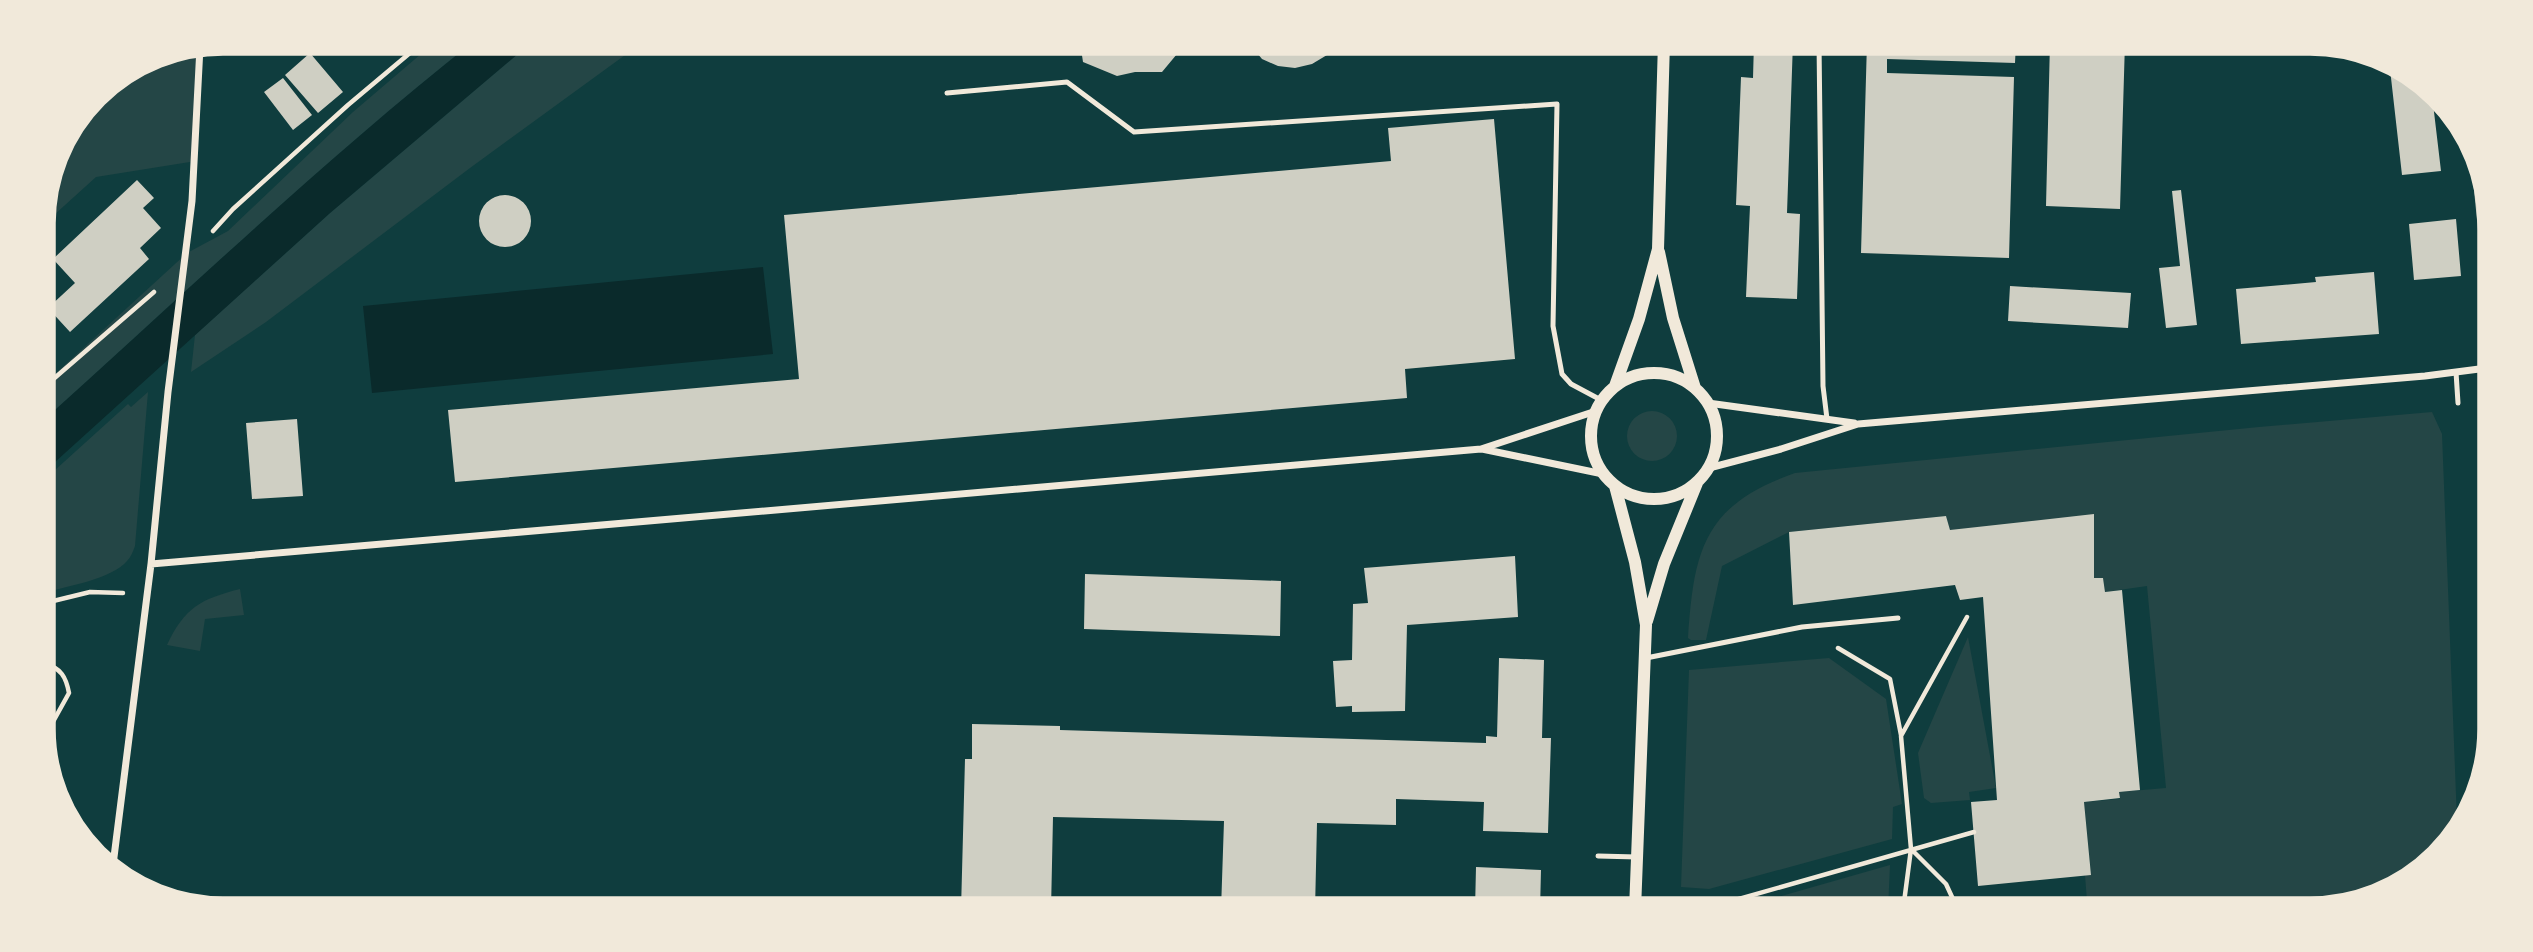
<svg xmlns="http://www.w3.org/2000/svg" width="2533" height="952" viewBox="0 0 2533 952" font-family="'DejaVu Sans',sans-serif">
	<style>
		.green { fill: #244646 }
		.water { fill: #0a2a2b }
		.building { fill: #cfcfc3 }
		.lines { fill: none; stroke-linecap: round; stroke-linejoin: round }
		.path { stroke: #f1e9da; stroke-width: 4.5 }
		.service { stroke: #f1e9da; stroke-width: 5 }
		.minor { stroke: #f1e9da; stroke-width: 7 }
		.tertiary { stroke: #f1e9da; stroke-width: 12 }
		.rim { fill: none; stroke: #f1e9da; stroke-width: 3.5 }
	</style>
	<rect width="100%" height="100%" fill="#0f3d3e"/>
	<path class="green" d="M 435,42 L 473,42 C 324,160 185,293 44,420 L 43,385 L 187,253 L 228,231 L 353,112 Z
		M 532,42 L 643,42 L 470,168 L 266,322 L 191,372 L 195,335 L 330,213 Z
		M 200,47 L 196,161 L 96,177 L 43,225 L 42,211 L 60,143 L 103,87 L 154,56 Z
		M 148,392 L 135,546 C 133,551 131,557 127,561 C 112,579 67,586 44,593 L 44,480 L 128,404 L 131,407 Z
		M1627 436a25 25 0 1 1 50 0a25 25 0 1 1-50 0Z
		M 2432,412 L 2442,434 L 2457,821 L 2420,873 L 2321,910 L 2094,910 L 2087,901 L 2085,875 L 2091,874 L 2084,802 L 2120,799 L 2119,792 L 2166,788 L 2147,586 L 2105,592 L 2103,578 L 2094,578 L 1950,530 L 1946,516 L 1789,532 L 1722,566 L 1706,640 L 1691,640 L 1688,638 C 1694,549 1704,505 1795,473 L 2259,427 Z
		M 240,589 L 244,615 L 205,619 L 200,651 L 167,645 C 185,607 201,599 240,589 Z
		M 1968,637 L 1996,788 L 1969,792 L 1970,800 L 1931,803 L 1924,798 L 1918,753 Z
		M 1829,658 L 1886,699 L 1902,804 L 1893,807 L 1892,839 L 1709,889 L 1681,887 L 1689,670 Z
		M 1890,865 L 1888,910 L 1733,910 Z"/>
	<path class="water" d="M 473,42 L 532,42 L 330,213 L 44,472 L 44,420 C 185,293 324,160 473,42 Z
		M 763,267 L 773,354 L 372,393 L 363,306 Z"/>
	<path class="building" d="M 1080,42 L 1214,42 L 1213,54 L 1177,54 L 1162,72 L 1135,72 L 1117,76 L 1083,62 Z
		M 1248,42 L 1336,42 L 1327,55 L 1312,64 L 1295,68 L 1278,66 L 1262,59 Z
		M 1754,42 L 1793,42 L 1787,213 L 1800,214 L 1797,299 L 1746,297 L 1750,206 L 1736,205 L 1741,77 L 1753,78 Z
		M 1867,42 L 2016,42 L 2015,63 L 1887,59 L 1887,73 L 2014,77 L 2009,258 L 1861,253 Z
		M 2050,42 L 2125,42 L 2120,209 L 2046,206 Z
		M 310,53 L 343,92 L 318,113 L 285,75 Z
		M 2393,68 L 2432,95 L 2441,171 L 2402,175 L 2390,69 Z
		M 283,78 L 312,115 L 293,130 L 264,92 Z
		M 1494,119 L 1515,359 L 1405,369 L 1407,398 L 455,482 L 448,410 L 799,379 L 784,215 L 1391,161 L 1388,128 Z
		M 2471,160 L 2489,199 L 2488,310 L 2486,310 Z
		M 137,180 L 154,198 L 143,208 L 161,228 L 140,248 L 149,259 L 70,332 L 48,308 L 75,283 L 53,259 Z
		M 2181,190 L 2197,325 L 2166,328 L 2159,268 L 2180,266 L 2172,191 Z
		M479 221a26 26 0 1 1 52 0a26 26 0 1 1-52 0Z
		M 2456,219 L 2461,276 L 2414,280 L 2409,224 Z
		M 2374,272 L 2379,334 L 2241,344 L 2236,289 L 2316,282 L 2315,277 Z
		M 2010,286 L 2131,293 L 2128,328 L 2008,321 Z
		M 297,419 L 303,496 L 252,499 L 246,423 Z
		M 2094,514 L 2094,578 L 2103,578 L 2105,592 L 2122,590 L 2140,790 L 2119,792 L 2120,798 L 2084,802 L 2091,875 L 1978,886 L 1971,802 L 1997,800 L 1983,597 L 1960,600 L 1955,585 L 1793,605 L 1789,532 L 1946,516 L 1950,530 Z
		M 1515,556 L 1518,617 L 1407,625 L 1405,711 L 1352,712 L 1352,706 L 1336,707 L 1333,661 L 1352,660 L 1353,604 L 1368,603 L 1364,568 Z
		M 1085,574 L 1281,581 L 1280,636 L 1084,629 Z
		M 1499,658 L 1544,660 L 1542,738 L 1551,738 L 1548,833 L 1483,831 L 1484,802 L 1396,799 L 1396,825 L 1317,823 L 1315,910 L 1221,910 L 1224,821 L 1053,817 L 1051,910 L 961,910 L 965,759 L 972,759 L 972,724 L 1060,726 L 1060,730 L 1486,743 L 1486,736 L 1497,737 Z
		M 1476,867 L 1541,870 L 1540,910 L 1475,910 Z"/>
	<g class="lines">
		<path class="path" d="M 213,231 L 233,209 L 348,105 L 423,42
			M 43,388 L 154,292
			M 45,603 L 90,592 L 123,593
			M 1838,648 L 1890,679 L 1901,735
			M 45,664 C 61,668 66,677 69,693 L 49,729 L 45,760
			M 1911,849 L 1946,884 L 1958,910
			M 1707,910 L 1707,908 L 1974,832
			M 1903,910 L 1911,849 L 1901,736 L 1967,617
			M 2078,910 L 2084,910"/>
		<path class="service" d="M 1819,42 L 1823,386 L 1827,419
			M 947,93 L 1067,82 L 1134,132 L 1557,104 L 1553,326 L 1562,374 L 1571,384 L 1601,400
			M 2456,372 L 2458,403
			M 1646,658 L 1802,627 L 1898,618
			M 1598,856 L 1637,857"/>
		<path class="minor" d="M 1708,403 L 1854,423
			M 1482,449 L 1603,474
			M 1709,468 L 1781,449 L 1858,424 L 2425,376 L 2487,368
			M 151,564 L 1481,449 L 1596,411
			M 113,865 L 151,564 L 168,392 L 192,201 L 200,47"/>
		<path class="tertiary" d="M 1659,252 L 1673,318 L 1695,388
			M1591 436a63 63 0 1 1 126 0a63 63 0 1 1-126 0Z
			M 1615,386 L 1639,319 L 1658,249 L 1664,42
			M 1615,486 L 1635,562 L 1646,625 L 1635,910
			M 1647,621 L 1664,564 L 1697,483"/>
	</g>
	<path d="M0 0H2533V952H0ZM223 54H2310A169 169 0 0 1 2479 223V729A169 169 0 0 1 2310 898H223A169 169 0 0 1 54 729V223A169 169 0 0 1 223 54Z" fill="#f1e9da" fill-rule="evenodd"/>
	<path class="rim" d="M223 54H2310A169 169 0 0 1 2479 223V729A169 169 0 0 1 2310 898H223A169 169 0 0 1 54 729V223A169 169 0 0 1 223 54Z"/>
</svg>
